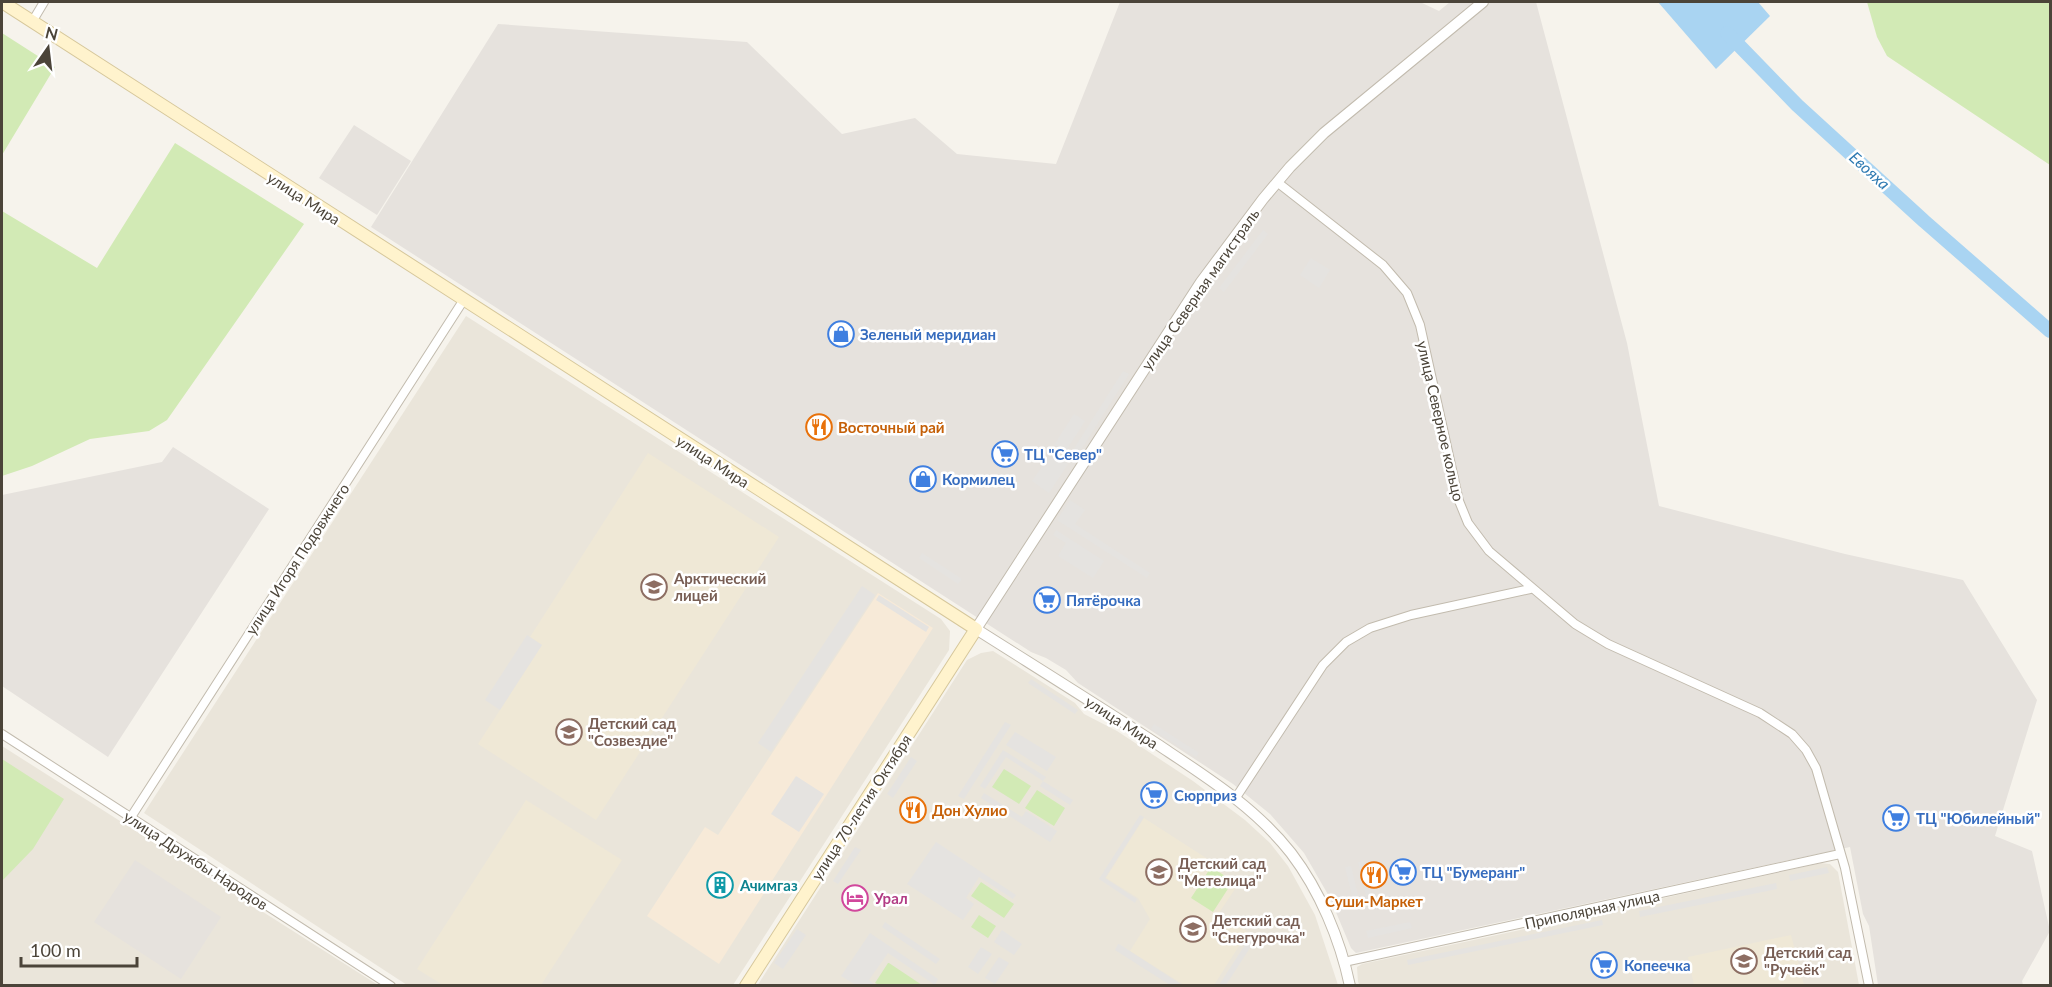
<svg xmlns="http://www.w3.org/2000/svg" width="2052" height="987" viewBox="0 0 2052 987" font-family="Lato,sans-serif">
	<style>
		.residential { fill: #eae5da }
		.commercial { fill: #f7ead8 }
		.industrial { fill: #e6e2dd }
		.education { fill: #efe8d6 }
		.green { fill: #d2eab5 }
		.parking { fill: #e5e3e0 }
		.water { fill: #a9d4f2 }
		.lines { fill: none; stroke-linecap: round; stroke-linejoin: round }
		.river { stroke: #a9d4f2; stroke-width: 14 }
		.minor-casing { stroke: #c2bbae; stroke-width: 10 }
		.tertiary-casing { stroke: #c2bbae; stroke-width: 12 }
		.secondary-casing { stroke: #d6c79b; stroke-width: 14 }
		.minor { stroke: #fff; stroke-width: 8 }
		.tertiary { stroke: #fff; stroke-width: 10 }
		.secondary { stroke: #fff3cd; stroke-width: 12 }
		.labels { text-anchor: middle; dominant-baseline: central; stroke-width: 5; stroke-linejoin: round; paint-order: stroke }
		.street-label { font-size: 15px; fill: #4b4439; stroke: #fff }
		.shop-label { font-size: 15px; font-weight: bold; fill: #366cbe; stroke: #fff; text-anchor: start }
		.food-label { font-size: 15px; font-weight: bold; fill: #c56008; stroke: #fff; text-anchor: start }
		.education-label { font-size: 15px; font-weight: bold; fill: #785e54; stroke: #fff; text-anchor: start }
		.culture-label { font-size: 15px; font-weight: bold; fill: #0d838f; stroke: #fff; text-anchor: start }
		.hotel-label { font-size: 15px; font-weight: bold; fill: #b23c85; stroke: #fff; text-anchor: start }
		.water-label { font-size: 16px; font-style: italic; fill: #2e7ab2; stroke: #fff }
	</style>
	<rect width="100%" height="100%" fill="#f6f3ec"/>
	<path class="residential" d="M 466,316 L 941,619 L 950,631 L 949,650 L 733,985 L 407,985 L 144,813 Z
		M 993,651 L 1075,703 L 1084,714 L 1117,731 L 1193,781 L 1245,820 L 1270,843 L 1288,866 L 1315,915 L 1338,985 L 757,986 L 967,660 L 981,653 Z
		M 2,746 L 378,985 L 2,985 Z
		M 1821,863 L 1830,864 L 1838,872 L 1859,985 L 1360,986 L 1358,982 L 1357,967 L 1362,964 L 1562,921 L 1588,918 L 1601,912 Z"/>
	<path class="commercial" d="M 878,593 L 933,628 L 719,964 L 647,916 L 705,827 L 718,835 Z"/>
	<path class="industrial" d="M 1120,2 L 1420,2 L 1439,11 L 1450,2 L 1536,2 L 1627,343 L 1659,506 L 1845,554 L 1963,580 L 2037,700 L 1995,836 L 2032,851 L 2050,931 L 2022,981 L 2023,985 L 1878,985 L 1869,926 L 1863,914 L 1850,847 L 1356,953 L 1351,948 L 1330,898 L 1304,853 L 1270,814 L 1233,784 L 1078,683 L 1066,670 L 1046,658 L 1031,652 L 371,227 L 498,24 L 747,42 L 842,134 L 915,118 L 957,154 L 1056,164 Z
		M 354,125 L 411,161 L 377,215 L 319,178 Z
		M 173,447 L 269,509 L 108,757 L 2,686 L 2,495 L 162,462 Z
		M 135,860 L 221,917 L 181,979 L 94,922 Z"/>
	<path class="education" d="M 648,453 L 779,537 L 596,820 L 478,744 L 542,645 L 530,637 Z
		M 526,800 L 622,860 L 541,985 L 443,985 L 417,969 Z
		M 1144,818 L 1214,863 L 1212,867 L 1239,883 L 1219,913 L 1248,932 L 1214,985 L 1184,985 L 1130,951 L 1150,919 L 1138,898 L 1106,878 Z
		M 1791,935 L 1804,985 L 1694,985 L 1688,957 Z"/>
	<path class="green" d="M 1867,2 L 2050,2 L 2050,165 L 1887,56 L 1877,37 Z
		M 2,33 L 55,67 L 2,155 Z
		M 175,143 L 304,224 L 167,420 L 149,431 L 90,439 L 32,466 L 2,476 L 2,211 L 97,268 Z
		M 2,759 L 64,799 L 33,849 L 2,881 Z
		M 1004,769 L 1031,786 L 1019,804 L 992,787 Z
		M 1037,790 L 1065,808 L 1054,826 L 1025,808 Z
		M 1211,867 L 1233,881 L 1213,912 L 1191,898 Z
		M 981,882 L 1014,904 L 1004,918 L 971,896 Z
		M 979,915 L 996,926 L 988,938 L 971,927 Z
		M 888,963 L 889,963 L 922,985 L 879,985 L 875,983 Z"/>
	<path class="parking" d="M 1263,230 L 1268,234 L 1224,292 L 1219,288 Z
		M 1311,258 L 1330,270 L 1319,288 L 1300,275 Z
		M 1123,371 L 1129,374 L 1077,456 L 1072,452 Z
		M 1074,414 L 1085,421 L 1065,452 L 1054,445 Z
		M 1052,453 L 1068,464 L 1049,493 L 1032,481 Z
		M 1070,500 L 1085,510 L 1075,524 L 1150,573 L 1147,578 L 1057,520 Z
		M 1056,530 L 1104,561 L 1093,578 L 1058,556 L 1066,543 L 1053,535 Z
		M 922,553 L 962,579 L 958,584 L 919,558 Z
		M 862,586 L 875,595 L 771,752 L 758,743 Z
		M 879,595 L 929,627 L 926,632 L 876,600 Z
		M 527,635 L 542,645 L 500,710 L 485,700 Z
		M 1031,679 L 1078,710 L 1075,714 L 1028,683 Z
		M 1005,722 L 1011,725 L 964,799 L 958,796 Z
		M 1154,724 L 1199,753 L 1196,757 L 1151,729 Z
		M 1015,732 L 1056,757 L 1047,771 L 1006,745 Z
		M 1003,750 L 1046,777 L 1043,781 L 1073,800 L 1070,805 L 1040,786 L 1043,781 L 1006,757 L 985,789 L 980,786 Z
		M 911,757 L 917,761 L 893,798 L 887,794 Z
		M 796,776 L 824,794 L 799,832 L 771,814 Z
		M 984,793 L 1022,817 L 1026,811 L 1057,831 L 1050,842 L 981,798 Z
		M 1140,815 L 1144,817 L 1105,878 L 1137,899 L 1135,903 L 1099,879 Z
		M 936,842 L 1016,895 L 1013,899 L 979,877 L 966,898 L 974,904 L 963,920 L 907,884 Z
		M 855,847 L 861,850 L 838,884 L 833,881 Z
		M 1364,861 L 1373,900 L 1367,901 L 1358,862 Z
		M 1351,866 L 1360,903 L 1354,904 L 1345,867 Z
		M 1827,867 L 1829,873 L 1790,881 L 1789,875 Z
		M 1776,883 L 1777,889 L 1640,917 L 1639,911 Z
		M 1602,920 L 1603,925 L 1408,965 L 1407,960 Z
		M 885,922 L 940,959 L 936,964 L 882,927 Z
		M 1410,922 L 1412,928 L 1368,938 L 1366,931 Z
		M 797,929 L 806,935 L 783,969 L 774,963 Z
		M 1002,930 L 1022,944 L 1014,955 L 994,942 Z
		M 870,933 L 938,979 L 935,985 L 888,953 L 869,980 L 875,985 L 856,985 L 841,976 Z
		M 1252,934 L 1257,937 L 1226,985 L 1219,985 Z
		M 1118,944 L 1119,944 L 1182,985 L 1170,985 L 1115,950 Z
		M 981,947 L 992,954 L 978,974 L 968,967 Z
		M 999,957 L 1009,963 L 995,984 L 985,978 Z"/>
	<path class="water" d="M 1658,2 L 1758,2 L 1770,16 L 1716,69 Z"/>
	<g class="lines">
		<path class="river" d="M 1727,33 L 1797,105 L 1924,221 L 2050,331"/>
		<g class="minor-casing">
			<path id="minor" d="M 32,22 L 44,2
				M 1277,182 L 1383,265 L 1407,293 L 1420,325 L 1459,501 L 1468,523 L 1489,551 L 1575,624 L 1608,644 L 1760,713 L 1792,734 L 1806,750 L 1816,768 L 1845,868 L 1869,986
				M 2,734 L 391,986
				M 1235,799 L 1323,665 L 1346,642 L 1370,628 L 1411,615 L 1530,589
				M 131,817 L 463,301
				M 1344,962 L 1840,854"/>
		</g>
		<g class="tertiary-casing">
			<path id="tertiary" d="M 1350,986 C 1340,939 1320,891 1291,853 C 1255,807 1205,776 1157,744 C 1097,705 1036,667 976,629 L 1201,282 L 1263,199 L 1290,167 L 1324,133 L 1483,2"/>
		</g>
		<g class="secondary-casing">
			<path id="secondary" d="M 2,2 L 976,629 L 746,986"/>
		</g>
		<use href="#minor" class="minor"/>
		<use href="#tertiary" class="tertiary"/>
		<use href="#secondary" class="secondary"/>
	</g>
	<defs>
		<g id="shop-ring" transform="scale(1.35)"><circle r="9.5" fill="#fff" stroke="#3f7fe0" stroke-width="1.5"/><path d="M-5-2.5h2.3a2.7 3.5 0 0 1 5.4 0H5L5.5 6h-11ZM-1.5-2.5h3a1.5 2.3 0 0 0-3 0Z" fill="#3f7fe0"/></g>
		<g id="restaurant-ring" transform="scale(1.35)"><circle r="9.5" fill="#fff" stroke="#e8710a" stroke-width="1.5"/><path d="M-5-6h1v4h1v-4h1v4h1v-4h1v5L-1.5 .5V6h-2V.5L-5-1ZM5-6V6H3V1.5H1.5Q1.5-4 5-6Z" fill="#e8710a"/></g>
		<g id="supermarket-ring" transform="scale(1.35)"><circle r="9.5" fill="#fff" stroke="#3f7fe0" stroke-width="1.5"/><path d="M-6-5.5h2.5l.6 2H6L4.5 2H-2.5L-4.4-4H-6ZM-1.5 3.2a1.3 1.3 0 1 0 .1 0ZM3 3.2a1.3 1.3 0 1 0 .1 0Z" fill="#3f7fe0"/></g>
		<g id="school-ring" transform="scale(1.35)"><circle r="9.5" fill="#fff" stroke="#8d6e63" stroke-width="1.5"/><path d="M0-5L7-2L0 1L-7-2ZM-4 1L0 2.5L4 1V4Q0 6-4 4Z" fill="#8d6e63"/></g>
		<g id="building-ring" transform="scale(1.35)"><circle r="9.5" fill="#fff" stroke="#0f9aa8" stroke-width="1.5"/><path d="M-4-6H4V6H1V3H-1V6H-4ZM-2.5-4.3h1.7v1.8h-1.7ZM.8-4.3h1.7v1.8H.8ZM-2.5-1h1.7V.8h-1.7ZM.8-1h1.7V.8H.8Z" fill="#0f9aa8"/></g>
		<g id="hotel-ring" transform="scale(1.35)"><circle r="9.5" fill="#fff" stroke="#d1479c" stroke-width="1.5"/><path d="M-6-4.5h1.5V1H6V5H4.5V3h-9V5H-6ZM-4 0a1.8 1.8 0 1 1 3.6 0ZM.5 0V-2.5h3Q6-2.5 6 0Z" fill="#d1479c"/></g>
	</defs>
	<g fill-rule="evenodd">
		<use href="#shop-ring" x="841" y="334"/>
		<use href="#restaurant-ring" x="819" y="427"/>
		<use href="#supermarket-ring" x="1005" y="454"/>
		<use href="#shop-ring" x="923" y="479"/>
		<use href="#school-ring" x="654" y="587"/>
		<use href="#supermarket-ring" x="1047" y="600"/>
		<use href="#school-ring" x="569" y="732"/>
		<use href="#supermarket-ring" x="1154" y="795"/>
		<use href="#restaurant-ring" x="913" y="810"/>
		<use href="#supermarket-ring" x="1896" y="818"/>
		<use href="#school-ring" x="1159" y="872"/>
		<use href="#supermarket-ring" x="1403" y="872"/>
		<use href="#restaurant-ring" x="1374" y="875"/>
		<use href="#building-ring" x="720" y="885"/>
		<use href="#hotel-ring" x="855" y="898"/>
		<use href="#school-ring" x="1193" y="929"/>
		<use href="#school-ring" x="1744" y="961"/>
		<use href="#supermarket-ring" x="1604" y="965"/>
	</g>
	<g class="labels">
		<g class="street-label">
			<text transform="translate(304 198) rotate(33)">улица Мира</text>
			<text transform="translate(1200 289) rotate(-55)">улица Северная магистраль</text>
			<text transform="translate(1441 421) rotate(77)">улица Северное кольцо</text>
			<text transform="translate(713 461) rotate(33)">улица Мира</text>
			<text transform="translate(297 559) rotate(-57)">улица Игоря Подовжнего</text>
			<text transform="translate(1122 722) rotate(33)">улица Мира</text>
			<text transform="translate(861 807) rotate(-57)">улица 70-летия Октября</text>
			<text transform="translate(196 860) rotate(33)">улица Дружбы Народов</text>
			<text transform="translate(1592 909) rotate(-12)">Приполярная улица</text>
		</g>
		<g class="shop-label">
			<text x="860" y="334">Зеленый меридиан</text>
			<text x="1024" y="454">ТЦ "Север"</text>
			<text x="942" y="479">Кормилец</text>
			<text x="1066" y="600">Пятёрочка</text>
			<text x="1174" y="795">Сюрприз</text>
			<text x="1916" y="818">ТЦ "Юбилейный"</text>
			<text x="1422" y="872">ТЦ "Бумеранг"</text>
			<text x="1624" y="965">Копеечка</text>
		</g>
		<g class="food-label">
			<text x="838" y="427">Восточный рай</text>
			<text x="932" y="810">Дон Хулио</text>
			<text x="1374" y="901" text-anchor="middle">Суши-Маркет</text>
		</g>
		<g class="education-label">
			<text x="674" y="578">Арктический<tspan x="674" dy="17">лицей</tspan></text>
			<text x="588" y="723">Детский сад<tspan x="588" dy="17">"Созвездие"</tspan></text>
			<text x="1178" y="863">Детский сад<tspan x="1178" dy="17">"Метелица"</tspan></text>
			<text x="1212" y="920">Детский сад<tspan x="1212" dy="17">"Снегурочка"</tspan></text>
			<text x="1764" y="952">Детский сад<tspan x="1764" dy="17">"Ручеёк"</tspan></text>
		</g>
		<g class="culture-label">
			<text x="740" y="885">Ачимгаз</text>
		</g>
		<g class="hotel-label">
			<text x="874" y="898">Урал</text>
		</g>
		<g class="water-label">
			<text transform="translate(1870 170) rotate(42)">Евояха</text>
		</g>
	</g>
	<rect width="2052" height="987" fill="none" stroke="#4b4439" stroke-width="6"/>
	<g transform="translate(48 48) rotate(14)" stroke="#ffffff" stroke-width="4.5" paint-order="stroke">
	<path d="M0-4.5L10 22L0 15L-10 22Z" fill="#4b4439"/>
	<text y="-9" font-size="16" font-weight="bold" text-anchor="middle" fill="#4b4439">N</text>
	</g>
	<path d="M21 957v9h116v-9" fill="none" stroke="#4b4439" stroke-width="3"/>
	<text x="30" y="957" font-size="18" fill="#4b4439" stroke="#ffffff" stroke-width="4.5" paint-order="stroke">100 m</text>
</svg>
